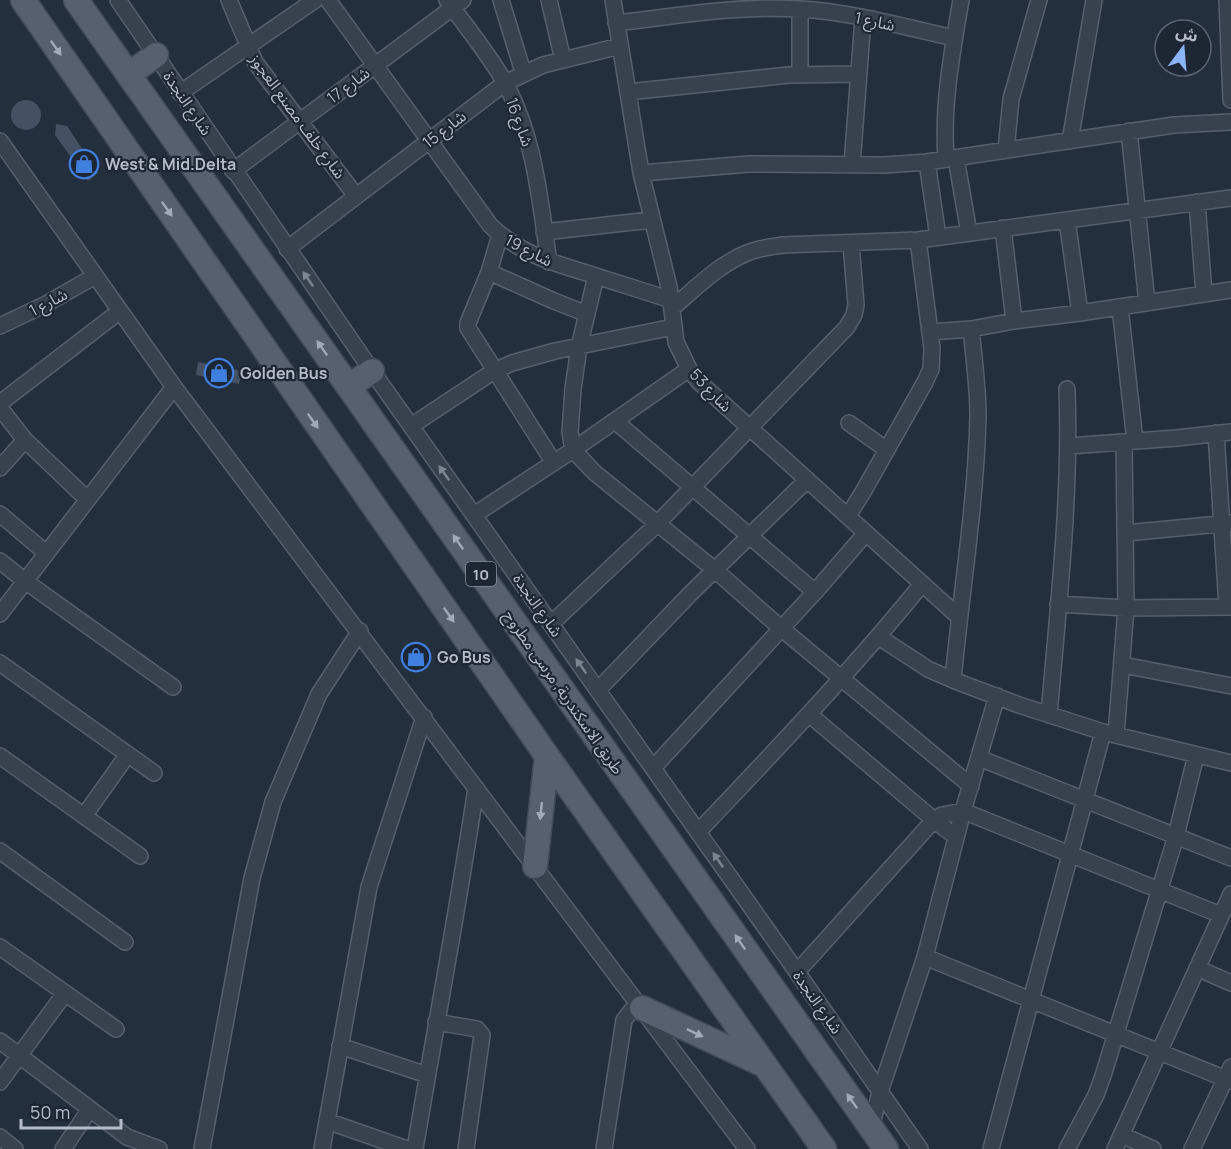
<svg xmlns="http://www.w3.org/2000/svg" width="1231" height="1149" viewBox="0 0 1231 1149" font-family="Manrope,'Noto Sans Arabic',sans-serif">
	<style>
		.building { fill: #455162 }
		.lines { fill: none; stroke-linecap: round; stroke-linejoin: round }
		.minor-casing { stroke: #565f6c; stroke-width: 18 }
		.primary-casing { stroke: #414a57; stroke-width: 27 }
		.minor { stroke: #38414e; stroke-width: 15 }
		.primary { stroke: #56606e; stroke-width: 24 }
		.oneway { fill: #a1aab7 }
		.oneway2 { fill: #7c8592 }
		.labels { text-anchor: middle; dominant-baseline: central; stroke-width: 4.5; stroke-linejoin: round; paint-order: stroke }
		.shield { fill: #1d2633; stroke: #878f9c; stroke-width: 1.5 }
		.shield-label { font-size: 15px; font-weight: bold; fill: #b4bcc9 }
		.street-label { font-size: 16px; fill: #b4bcc9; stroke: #1d2633 }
		.poi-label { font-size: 16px; font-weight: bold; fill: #b4bcc9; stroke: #1d2633; text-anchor: start }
	</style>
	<rect width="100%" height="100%" fill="#242f3e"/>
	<path class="building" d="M11 115a15 15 0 1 1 30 0a15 15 0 1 1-30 0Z
		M 56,124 L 67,126 L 98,173 L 88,181 L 55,135 Z
		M 198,362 L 242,371 L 239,384 L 196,375 Z"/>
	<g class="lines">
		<g class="minor-casing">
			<path id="minor" d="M 118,0 L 372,371 L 797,972 L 920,1149
				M 229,0 L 255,62 L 356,196
				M 328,0 L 490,225 C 518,253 553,263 590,274 C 617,283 644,291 671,300
				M 447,0 C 466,27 489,54 505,83 C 535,137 540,202 549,262
				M 501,0 L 523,72
				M 549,0 L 563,60
				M 613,0 L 641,173 L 669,287 L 676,342 L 689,369 L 699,382 L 959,617
				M 1227,0 L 1231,100
				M 616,23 C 677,16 739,5 800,9 C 852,12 904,27 954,38
				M 800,75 L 800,9
				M 628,92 L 789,75 L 859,74
				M 180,93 L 315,0
				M 1129,131 L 1147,303
				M 0,141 L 174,387 L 747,1149
				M 1070,141 L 1094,0
				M 1006,150 L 1011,99 L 1039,0
				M 956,158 L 969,233
				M 946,159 C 942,105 952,53 961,0
				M 927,162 L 938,237
				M 852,165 L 863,18
				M 233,171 L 463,0
				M 641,173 L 749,164 L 885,165 L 927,162 L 1174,125 L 1231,122
				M 1197,202 L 1204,294
				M 1067,220 L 1080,313
				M 1003,228 L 1014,321
				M 544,232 L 651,220
				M 500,235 L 489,272 L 468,323 L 468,328 L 554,463
				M 287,249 L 505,83 L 543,65 L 620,46
				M 489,272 L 554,301 L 587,314
				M 596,276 L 579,347 L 573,389 L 570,432 L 573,450 L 595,473 L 715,570 L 782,629 L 971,786
				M 1120,307 L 1135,441
				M 672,308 C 695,289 719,264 747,253 C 758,248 771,247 783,245 L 918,240 L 1231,198
				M 0,326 L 46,304 L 95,276
				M 930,332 L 971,329 L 1014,321 L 1080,313 L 1231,290
				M 0,403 L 120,311
				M 0,408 L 25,440 L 87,499
				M 615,421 L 815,592
				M 849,423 L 887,450
				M 411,426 L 494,371 L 512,363 L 555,351 L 673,327
				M 1216,433 L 1227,607
				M 1069,446 L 1177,438 L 1231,432
				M 0,468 L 25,440
				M 0,514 L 46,553
				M 474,515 L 573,450 L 689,369
				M 848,516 L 863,492 L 925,382 L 931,369 L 932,348 L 918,240
				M 1126,533 L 1230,523
				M 0,561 L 25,581 L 173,687
				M 1058,604 L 1126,608 L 1231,607
				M 0,614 L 174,387
				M 551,624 L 657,524 L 847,327 L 854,315 L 856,305 L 851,243
				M 879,637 L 928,669 L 953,680 L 1019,705 L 1103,732 L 1231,763
				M 0,663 L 154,773
				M 1123,665 L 1231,686
				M 953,680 C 961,593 976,504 978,416 C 978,387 974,358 971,329
				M 598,690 L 690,594 L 807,480
				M 810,715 L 934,820 L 956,837
				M 1049,715 C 1058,607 1071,498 1067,389
				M 1116,735 L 1126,608 L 1124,442
				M 0,756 L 140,856
				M 979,758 L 1231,858
				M 653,768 L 815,592 L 866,533
				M 84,816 L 128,754
				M 698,832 C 775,751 852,670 922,584
				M 0,851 L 125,942
				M 0,947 L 116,1029
				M 925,957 L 1231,1081
				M 1197,968 L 1231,983
				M 797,972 L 934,820 L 942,815 L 963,811 L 1221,915
				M 436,1022 L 477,1029 L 482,1035 L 466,1149
				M 0,1041 L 127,1137 L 159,1149
				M 340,1046 L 427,1075
				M 0,1082 L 65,993
				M 327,1121 L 407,1149
				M 871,1128 L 880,1092 L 925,957 L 963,811 L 997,696
				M 1122,1135 L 1153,1149
				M 0,1137 L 15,1149
				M 63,1149 L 90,1109
				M 202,1149 L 252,878 L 273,802 L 319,694 L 360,631
				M 322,1149 L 369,887 L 424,717
				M 415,1149 C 435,1029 458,909 476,788
				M 604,1149 L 624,1020 L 631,1011 L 642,1008
				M 991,1149 L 1103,732
				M 1067,1149 L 1096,1095 L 1103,1076 L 1176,836 L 1196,755
				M 1115,1149 L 1231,894
				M 1192,1149 L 1231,1067"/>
		</g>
		<g class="primary-casing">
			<path id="primary" d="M 23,0 L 547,756 L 824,1149
				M 76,0 L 886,1149
				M 129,74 L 156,55
				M 349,386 L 372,371
				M 535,866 L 547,756
				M 642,1008 L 764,1065"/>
		</g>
		<use href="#minor" class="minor"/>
		<use href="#primary" class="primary"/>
	</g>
	<defs><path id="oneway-solid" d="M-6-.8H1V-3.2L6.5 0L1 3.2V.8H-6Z" transform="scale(1.5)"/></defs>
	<g class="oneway">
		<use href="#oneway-solid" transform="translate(56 48) rotate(55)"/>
		<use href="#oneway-solid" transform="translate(167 209) rotate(55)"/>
		<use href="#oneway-solid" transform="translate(322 348) rotate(-125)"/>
		<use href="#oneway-solid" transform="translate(313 421) rotate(55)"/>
		<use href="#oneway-solid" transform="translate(458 542) rotate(-125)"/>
		<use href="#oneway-solid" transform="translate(449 615) rotate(55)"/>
		<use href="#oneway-solid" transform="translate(541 811) rotate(96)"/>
		<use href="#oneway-solid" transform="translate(740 942) rotate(-125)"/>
		<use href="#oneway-solid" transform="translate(695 1033) rotate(25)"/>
		<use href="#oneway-solid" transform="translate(852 1101) rotate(-125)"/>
	</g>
	<g class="oneway2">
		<use href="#oneway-solid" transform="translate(308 279) rotate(-125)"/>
		<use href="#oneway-solid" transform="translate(444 473) rotate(-125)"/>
		<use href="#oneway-solid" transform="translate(581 666) rotate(-125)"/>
		<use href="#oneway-solid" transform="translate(718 860) rotate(-125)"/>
	</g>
	<defs>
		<g id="shop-ring" transform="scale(1.5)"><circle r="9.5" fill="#1d2633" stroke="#3f7fe0" stroke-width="1.5"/><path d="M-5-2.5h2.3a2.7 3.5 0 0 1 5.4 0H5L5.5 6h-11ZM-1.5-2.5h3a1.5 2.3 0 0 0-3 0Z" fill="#3f7fe0"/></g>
	</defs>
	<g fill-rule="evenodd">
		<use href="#shop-ring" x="84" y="164"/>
		<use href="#shop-ring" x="219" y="373"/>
		<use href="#shop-ring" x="416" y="657"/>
	</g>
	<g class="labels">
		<rect class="shield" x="466" y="562" width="30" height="24" rx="4.5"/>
		<g class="shield-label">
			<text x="481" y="574">10</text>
		</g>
		<g class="street-label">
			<text transform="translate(875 21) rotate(12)">شارع 1</text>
			<text transform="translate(348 85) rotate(-37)">شارع 17</text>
			<text transform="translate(188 103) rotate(56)">شارع النجدة</text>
			<text transform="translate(298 116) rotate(54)">شارع خلف مصنع العجوز</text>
			<text transform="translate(520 122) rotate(70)">شارع 16</text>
			<text transform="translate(444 129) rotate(-38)">شارع 15</text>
			<text transform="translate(529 250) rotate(27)">شارع 19</text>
			<text transform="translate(48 302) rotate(-28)">شارع 1</text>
			<text transform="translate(711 390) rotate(46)">شارع 53</text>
			<text transform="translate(538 605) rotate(55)">شارع النجدة</text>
			<text transform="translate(564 692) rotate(55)">طريق الاسكندرية, مرسى مطروح</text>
			<text transform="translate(818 1002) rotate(55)">شارع النجدة</text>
		</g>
		<g class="poi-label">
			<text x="105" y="164">West &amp; Mid.Delta</text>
			<text x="240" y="373">Golden Bus</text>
			<text x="437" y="657">Go Bus</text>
		</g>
	</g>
	<g transform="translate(1183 48) rotate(16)"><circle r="28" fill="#1d2633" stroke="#59626f" stroke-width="1.5"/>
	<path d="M0-4.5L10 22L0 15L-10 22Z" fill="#8ab4f8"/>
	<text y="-9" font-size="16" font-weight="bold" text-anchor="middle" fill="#b4bcc9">ش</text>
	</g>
	<path d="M21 1119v9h100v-9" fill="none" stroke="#b4bcc9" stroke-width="3"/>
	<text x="30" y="1119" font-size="18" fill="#b4bcc9" stroke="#1d2633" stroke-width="4.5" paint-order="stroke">50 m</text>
</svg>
